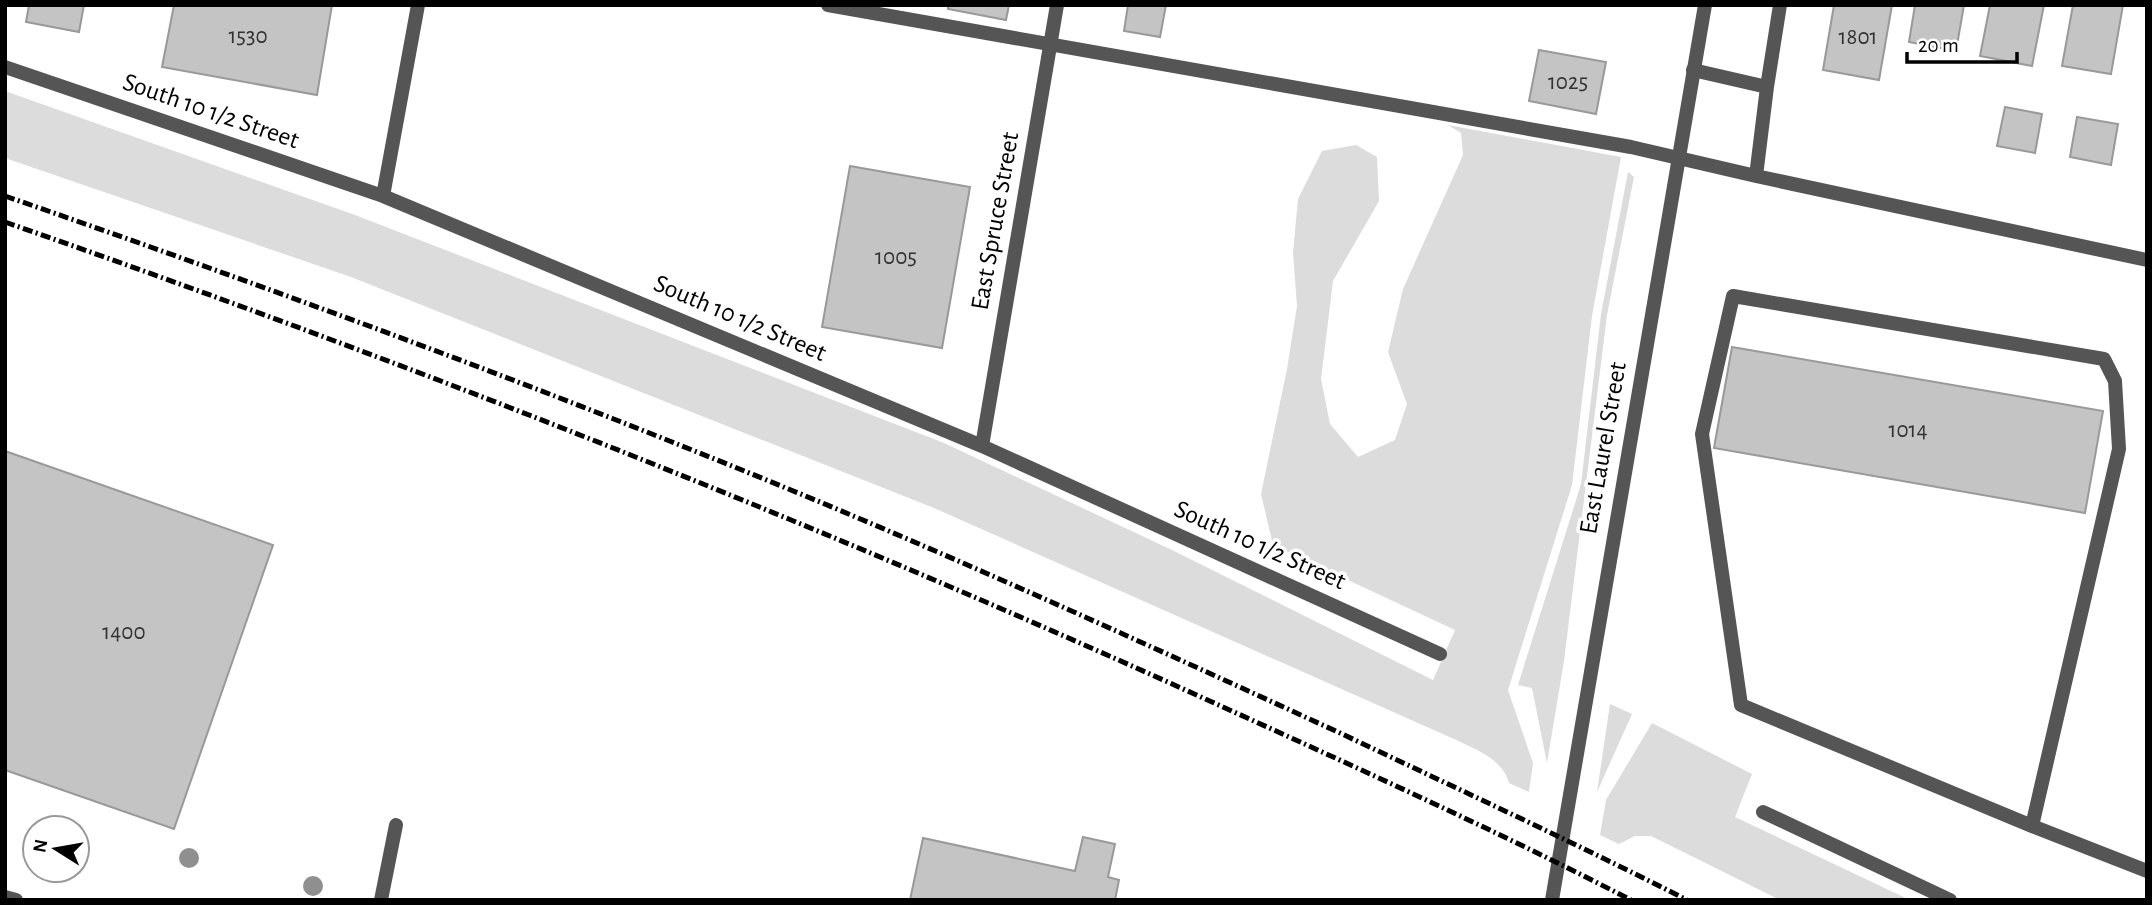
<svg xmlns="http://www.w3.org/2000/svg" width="2152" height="905" viewBox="0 0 2152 905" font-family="'Alegreya Sans',sans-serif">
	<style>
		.green { fill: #dcdcdc }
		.building { fill: #c4c4c4; stroke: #999; stroke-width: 2 }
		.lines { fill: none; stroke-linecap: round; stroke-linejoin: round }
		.service { stroke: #555; stroke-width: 14 }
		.minor { stroke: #555; stroke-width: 14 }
		.rail { stroke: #000; stroke-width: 5; stroke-dasharray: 10 3.5 2 3.5; stroke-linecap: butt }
		.tree { fill: #8f8f8f }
		.labels { text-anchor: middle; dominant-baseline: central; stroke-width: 7; stroke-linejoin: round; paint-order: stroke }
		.number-label { font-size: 23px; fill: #313131 }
		.street-label { font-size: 26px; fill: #000; stroke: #fff }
	</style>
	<rect width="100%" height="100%" fill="#fff"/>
	<path class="green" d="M 5,91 L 355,215 L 944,443 L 1172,550 L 1433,680 L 1455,630 L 1273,545 L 1261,494 L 1287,369 L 1297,306 L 1293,253 L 1298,199 L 1322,151 L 1356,145 L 1377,157 L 1379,201 L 1333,281 L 1321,379 L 1330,424 L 1358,457 L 1395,440 L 1407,404 L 1388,352 L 1403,289 L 1463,155 L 1461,133 L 1448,125 L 1621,157 L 1592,316 L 1572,485 L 1508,690 L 1533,763 L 1529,792 L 1509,783 C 1503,759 1475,749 1454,739 L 934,508 L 351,277 L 5,158 Z
		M 1628,172 L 1634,177 L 1607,315 L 1564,661 L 1547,763 L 1532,688 L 1518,685 L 1581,484 L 1601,314 Z
		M 1610,704 L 1632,714 L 1597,792 Z
		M 1652,723 L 1752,774 L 1735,817 L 1910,900 L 1780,900 L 1651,836 L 1635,836 L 1619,844 L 1600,835 L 1606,800 Z"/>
	<path class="building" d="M 29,5 L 84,5 L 79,32 L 26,22 Z
		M 174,5 L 332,5 L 317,95 L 162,67 Z
		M 948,5 L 1009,5 L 1006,20 L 948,9 Z
		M 1128,5 L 1166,5 L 1160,37 L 1124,31 Z
		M 1834,5 L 1892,5 L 1879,80 L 1823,70 Z
		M 1915,5 L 1964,5 L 1956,51 L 1909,42 Z
		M 1990,5 L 2044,5 L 2032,66 L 1980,56 Z
		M 2073,5 L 2123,5 L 2111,74 L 2062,66 Z
		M 1539,50 L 1606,62 L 1596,114 L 1529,101 Z
		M 2005,107 L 2042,114 L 2035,153 L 1997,146 Z
		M 2077,117 L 2118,124 L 2111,165 L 2070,157 Z
		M 850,166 L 970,187 L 942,348 L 822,327 Z
		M 1732,347 L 2103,411 L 2085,513 L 1714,448 Z
		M 5,451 L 273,545 L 174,829 L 5,770 Z
		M 1083,837 L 1115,844 L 1108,877 L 1119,880 L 1115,900 L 910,900 L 923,838 L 1075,871 Z"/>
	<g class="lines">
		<path class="service" d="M 828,5 L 1631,147 L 1756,176 L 1767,87
			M 1693,70 L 1767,87 L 1780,5
			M 1756,176 L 2147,260
			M 2032,826 L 2119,449 L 2115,381 L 2104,359 L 1733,296 L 1702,434 L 1741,705 L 2032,826 L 2147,871
			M 381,900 L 396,825"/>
		<path class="minor" d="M 5,67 L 383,196 L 982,446 L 1440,654
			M 383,196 L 418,5
			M 982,446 L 1057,5
			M 1763,812 L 1950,900
			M 5,897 L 16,900
			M 1552,900 L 1705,5"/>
		<path class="rail" d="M 5,196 C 279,291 552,391 820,502 C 995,575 1168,654 1340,733 C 1456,788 1573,842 1687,900
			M 5,222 C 418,366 825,526 1223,707 C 1360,769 1497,831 1631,900"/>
	</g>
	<g class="tree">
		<circle cx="189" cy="858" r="10"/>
		<circle cx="313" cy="886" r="10"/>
	</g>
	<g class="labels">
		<g class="number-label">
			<text x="248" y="36">1530</text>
			<text x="1858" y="37">1801</text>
			<text x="1568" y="82">1025</text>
			<text x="896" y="257">1005</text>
			<text x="1908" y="430">1014</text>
			<text x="124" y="632">1400</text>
		</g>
		<g class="street-label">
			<text transform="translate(211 111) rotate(19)">South 10 1/2 Street</text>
			<text transform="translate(995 221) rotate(-80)">East Spruce Street</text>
			<text transform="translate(740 318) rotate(23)">South 10 1/2 Street</text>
			<text transform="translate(1603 448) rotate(-80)">East Laurel Street</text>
			<text transform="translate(1260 545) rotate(24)">South 10 1/2 Street</text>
		</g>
	</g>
	<rect width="2152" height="905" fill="none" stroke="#000000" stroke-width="14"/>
	<g transform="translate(56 849) rotate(281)"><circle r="33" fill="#ffffff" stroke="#999999" stroke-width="2"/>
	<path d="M0-5L12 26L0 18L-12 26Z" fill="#000000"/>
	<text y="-10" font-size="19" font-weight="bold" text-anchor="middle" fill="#000000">N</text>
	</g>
	<path d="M1907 52v10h110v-10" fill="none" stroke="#000000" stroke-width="3.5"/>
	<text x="1918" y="52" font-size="21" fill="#000000" stroke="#ffffff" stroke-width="5" paint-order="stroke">20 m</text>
</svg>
